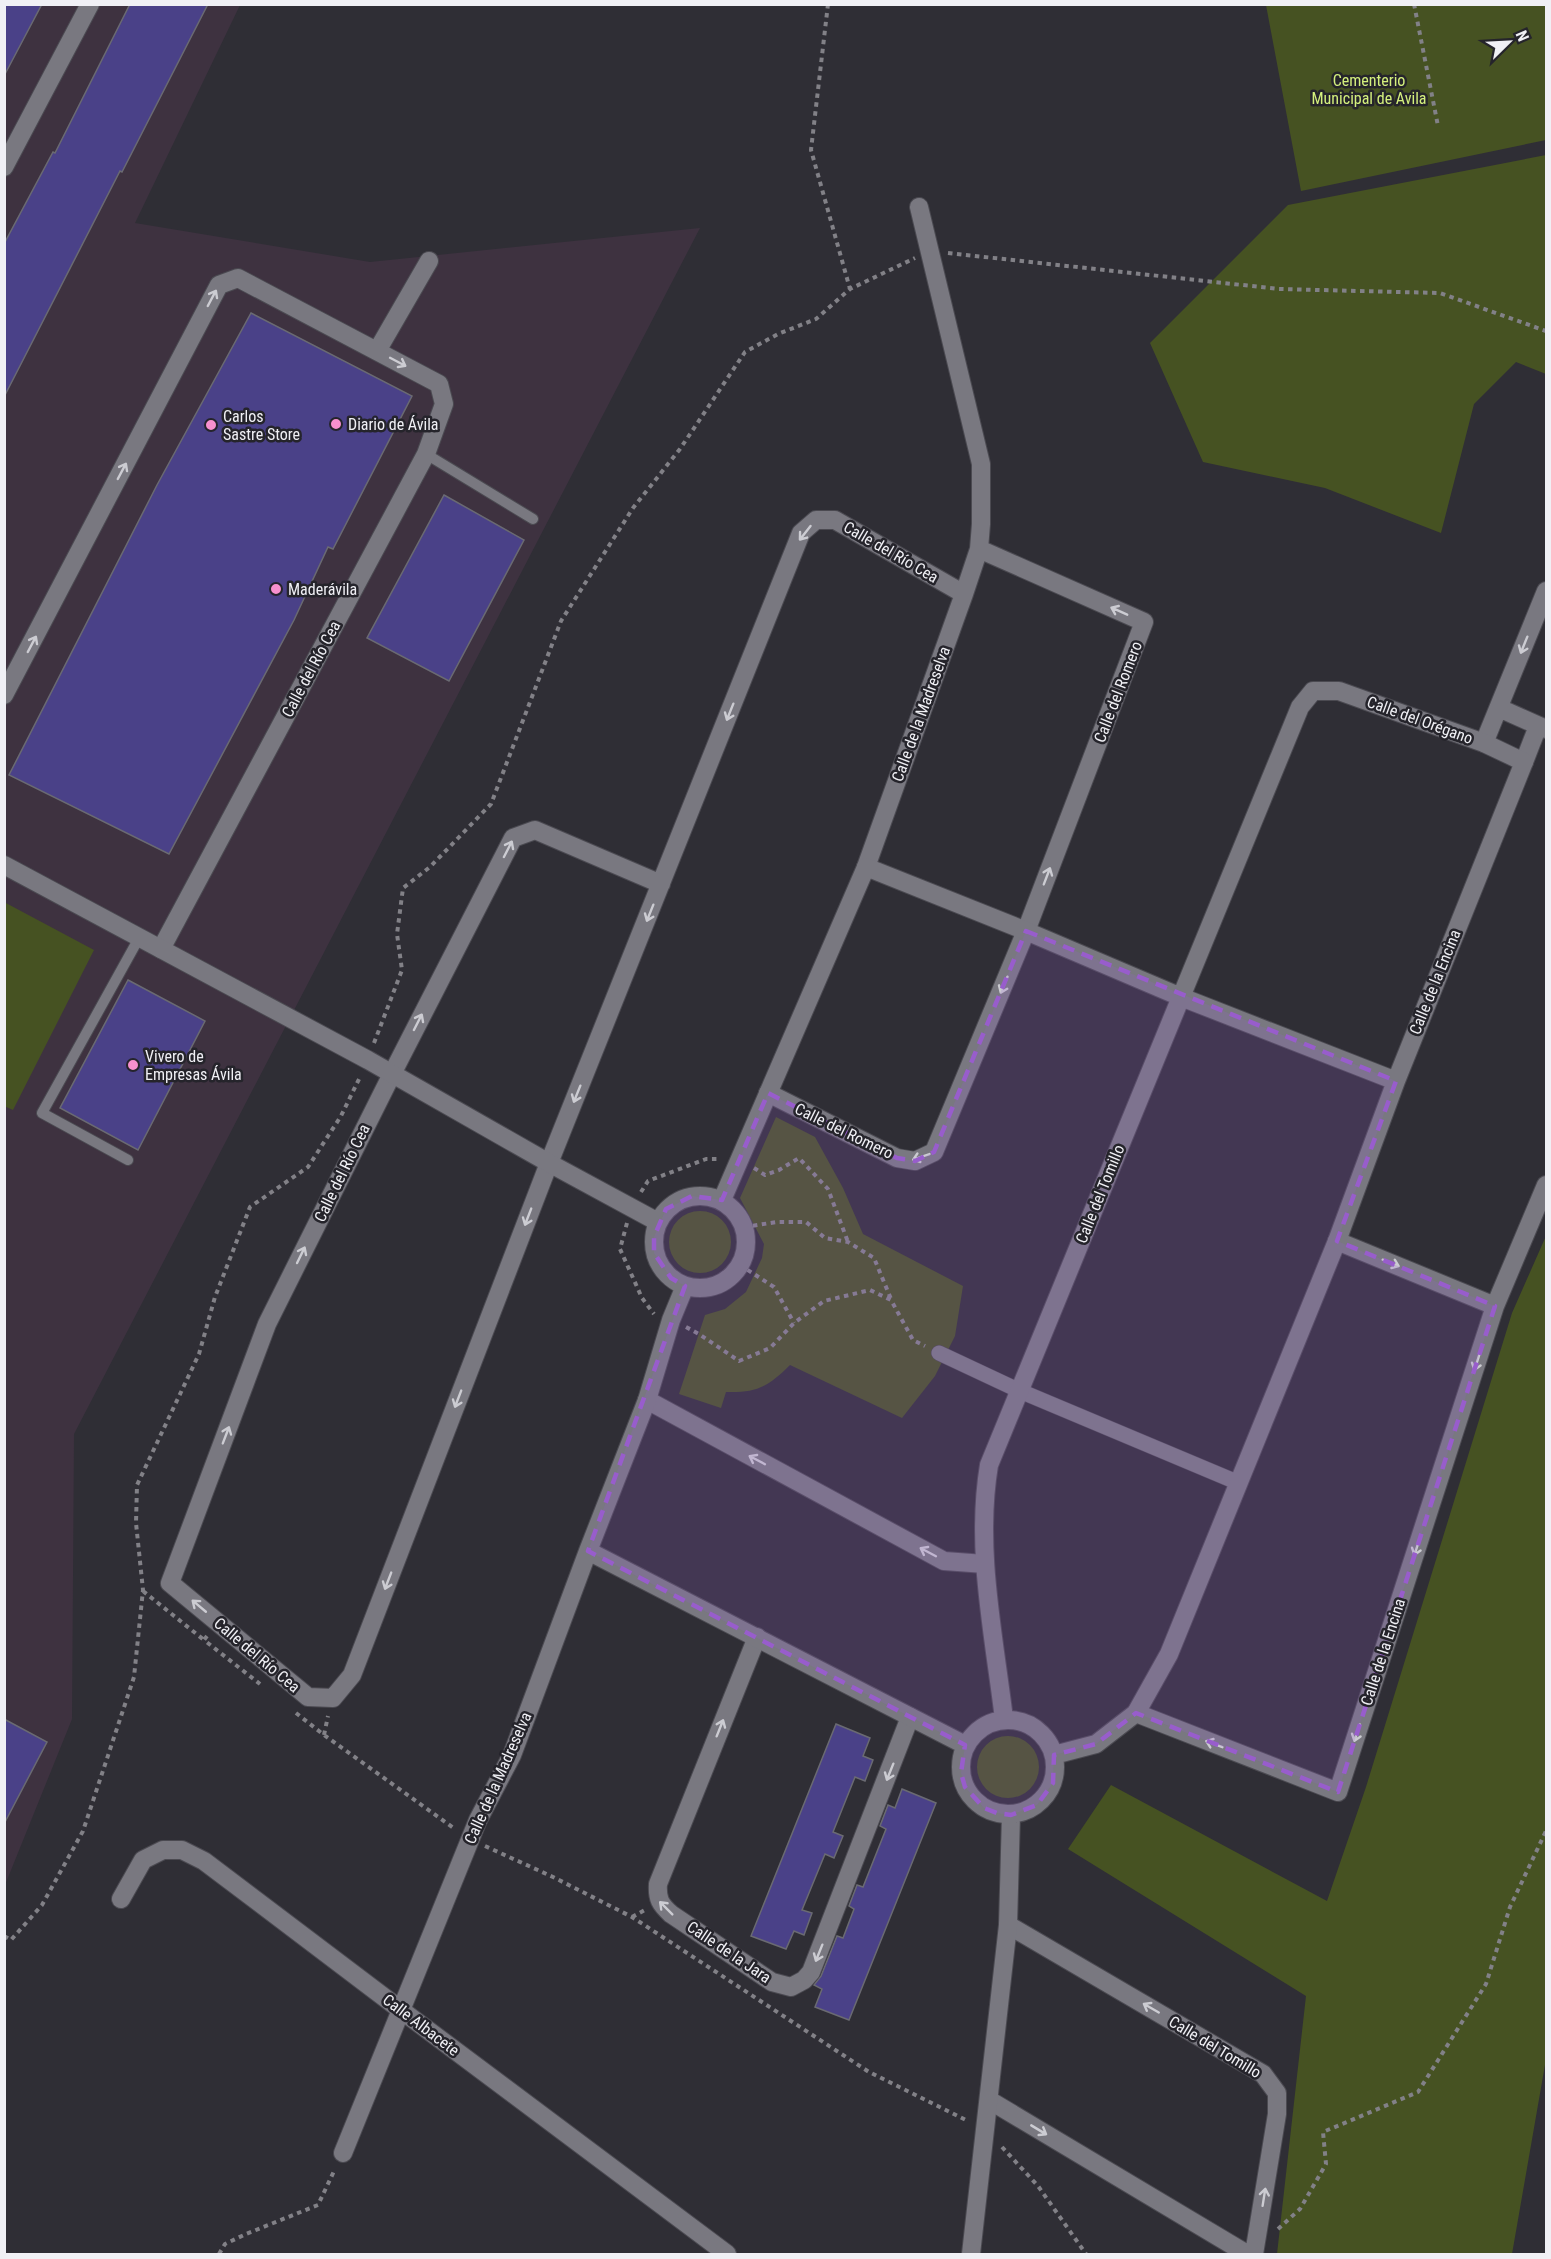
<svg xmlns="http://www.w3.org/2000/svg" width="1551" height="2259" viewBox="0 0 1551 2259" font-family="'Roboto Condensed',sans-serif">
	<style>
		.industrial { fill: #3e3240 }
		.green { fill: #465222 }
		.building { fill: #4a4188; stroke: #6a6a72; stroke-width: 1.5 }
		.lines { fill: none; stroke-linecap: round; stroke-linejoin: round }
		.service-casing { stroke: #4b4a51; stroke-width: 12 }
		.pedestrian-casing { stroke: #4b4a51; stroke-width: 16 }
		.minor-casing { stroke: #4b4a51; stroke-width: 20 }
		.tertiary-casing { stroke: #4b4a51; stroke-width: 20 }
		.path { stroke: #828187; stroke-width: 4; stroke-dasharray: 4.5 4.5; stroke-linecap: butt }
		.service { stroke: #797880; stroke-width: 10 }
		.pedestrian { stroke: #797880; stroke-width: 15 }
		.minor { stroke: #797880; stroke-width: 18 }
		.tertiary { stroke: #797880; stroke-width: 18 }
		.oneway { stroke: #ccccd2 }
		.marked { fill: #985dcc; fill-opacity: 0.2; stroke: #985dcc; stroke-width: 4.5; stroke-dasharray: 12 8; stroke-linejoin: round }
		.poi-dot { fill: #f790ce; stroke: #25242b; stroke-width: 2 }
		.labels { text-anchor: middle; dominant-baseline: central; stroke-width: 5; stroke-linejoin: round; paint-order: stroke }
		.park-label { font-size: 16px; fill: #d4f07d; stroke: #25242b }
		.poi-label { font-size: 16px; fill: #f0f0f5; stroke: #25242b; text-anchor: start }
		.street-label { font-size: 16px; fill: #f0f0f5; stroke: #25242b }
	</style>
	<rect width="100%" height="100%" fill="#2f2e35"/>
	<path class="industrial" d="M 5,5 L 240,5 L 135,223 L 370,262 L 700,228 L 74,1434 L 72,1719 L 5,1885 Z"/>
	<path class="green" d="M 1266,5 L 1546,5 L 1546,140 L 1301,191 Z
		M 1546,155 L 1546,374 L 1516,362 L 1474,404 L 1441,533 L 1325,488 L 1203,462 L 1150,343 L 1288,205 Z
		M 4,902 L 94,950 L 13,1110 L 4,1106 Z
		M 776,1117 L 815,1137 L 843,1188 L 863,1234 L 963,1286 L 955,1336 L 935,1376 L 902,1418 L 790,1365 C 769,1386 757,1393 726,1392 L 721,1408 L 679,1394 L 705,1315 L 725,1309 L 746,1292 L 762,1258 L 764,1244 L 740,1198 Z
		M669 1242a31 31 0 1 1 62 0a31 31 0 1 1-62 0Z
		M 1546,1236 L 1546,2059 L 1512,2254 L 1277,2254 L 1306,1996 L 1068,1849 L 1111,1785 L 1327,1901 L 1366,1787 L 1512,1313 Z
		M977 1767a31 31 0 1 1 62 0a31 31 0 1 1-62 0Z"/>
	<path class="building" d="M 4,4 L 42,4 L 4,76 Z
		M 130,4 L 208,4 L 122,172 L 120,171 L 4,397 L 4,244 L 53,152 L 55,153 Z
		M 251,313 L 412,396 L 333,549 L 328,547 L 294,620 L 169,854 L 9,775 L 157,485 Z
		M 444,495 L 524,540 L 449,681 L 367,638 Z
		M 128,980 L 205,1021 L 138,1150 L 60,1108 Z
		M 4,1719 L 47,1742 L 4,1824 Z
		M 836,1724 L 870,1738 L 863,1756 L 873,1760 L 865,1781 L 855,1777 L 833,1832 L 843,1836 L 834,1858 L 825,1854 L 802,1910 L 812,1913 L 804,1935 L 794,1931 L 786,1949 L 751,1936 Z
		M 902,1789 L 936,1803 L 849,2020 L 815,2007 L 822,1989 L 814,1985 L 821,1976 L 837,1936 L 843,1938 L 854,1909 L 849,1906 L 857,1885 L 863,1887 L 886,1829 L 880,1826 L 888,1805 L 895,1808 Z"/>
	<g class="lines">
		<g class="service-casing">
			<path id="service" d="M 426,454 L 533,519
				M 128,1160 L 42,1113 L 139,938"/>
		</g>
		<g class="pedestrian-casing">
			<path id="pedestrian" d="M 939,1353 L 1020,1391 L 1239,1483"/>
		</g>
		<g class="minor-casing">
			<path id="minor" d="M 4,167 L 90,4
				M 377,351 L 429,261
				M 4,695 L 219,285 L 238,278 L 439,384 L 444,404 L 426,454 L 161,949
				M 1499,708 L 1546,729
				M 1484,743 L 1546,591
				M 1524,762 L 1538,726
				M 866,867 L 964,594 L 979,549 L 981,524 L 981,464 L 919,207
				M 661,884 L 535,830 L 513,838 L 392,1074 L 267,1324 L 170,1583 L 308,1697 L 333,1698 L 352,1675 L 549,1163 L 801,533 L 816,520 L 835,520 L 964,594
				M 768,1093 L 897,1158 L 915,1161 L 934,1152 L 1026,931 L 1144,622 L 979,549
				M 1337,1241 L 1495,1306
				M 647,1400 L 944,1561 L 985,1564
				M 757,1637 L 658,1884 C 657,1899 660,1904 671,1914 L 772,1982 L 791,1987 L 804,1980 L 811,1972 L 910,1717
				M 1136,1713 L 1338,1792 L 1495,1306 L 1546,1185
				M 121,1899 L 143,1860 L 163,1850 L 182,1850 L 204,1861 L 401,2010 L 343,2153
				M 1008,1925 L 1263,2074 L 1277,2093 L 1277,2114 L 1254,2254
				M 989,2100 L 1247,2254"/>
		</g>
		<g class="tertiary-casing">
			<path id="tertiary" d="M 4,865 L 368,1060 L 549,1163 L 658,1222
				M654 1242a46 46 0 1 1 92 0a46 46 0 1 1-92 0Z
				M 722,1200 L 866,867 L 1026,931 L 1181,997 L 1396,1081
				M 685,1286 L 671,1320 L 647,1400 L 588,1551 L 512,1755 L 478,1820 L 401,2010 L 727,2254
				M 588,1551 L 965,1745
				M 1004,1719 C 994,1635 975,1549 989,1465 L 1300,707 L 1313,691 L 1339,691 L 1484,743 L 1524,762 L 1396,1081 L 1337,1241 L 1169,1654 L 1136,1713 L 1096,1744 L 1054,1755
				M961 1767a47 47 0 1 1 94 0a47 47 0 1 1-94 0Z
				M 971,2254 L 1008,1925 L 1011,1815"/>
		</g>
		<path class="path" d="M 828,4 L 811,150 L 850,289
			M 1414,4 L 1438,126
			M 948,253 L 1279,289 L 1440,293 L 1546,331
			M 374,1043 L 402,970 L 397,934 L 403,888 L 430,867 L 491,804 L 561,621 L 633,508 L 680,449 L 745,352 L 778,334 L 816,319 L 850,289 L 915,258
			M 754,1168 L 765,1175 L 779,1170 L 799,1158 L 828,1189 L 848,1242
			M 641,1192 L 648,1181 L 706,1159 L 719,1159
			M 627,1223 L 620,1249 L 642,1298 L 654,1314
			M 744,1227 L 777,1222 L 806,1222 L 825,1238 L 848,1242 L 874,1258 L 891,1299
			M 740,1265 L 774,1287 L 794,1323
			M 686,1327 L 699,1334 L 739,1361 L 770,1348 L 794,1323 L 824,1301 L 870,1290 L 891,1300 L 913,1340 L 925,1346
			M 143,1591 L 204,1640
			M 207,1636 L 204,1640 L 260,1684
			M 296,1713 L 324,1735 L 455,1829
			M 324,1735 L 328,1716
			M 485,1846 L 553,1877 L 632,1917 L 869,2072 L 968,2121
			M 632,1917 L 645,1910
			M 4,1936 L 11,1940 L 42,1905 L 83,1831 L 134,1677 L 143,1590 L 136,1523 L 137,1485 L 199,1354 L 215,1297 L 250,1207 L 308,1167 L 341,1116 L 361,1075
			M 1002,2147 L 1038,2186 L 1086,2254
			M 1278,2229 L 1300,2209 L 1326,2164 L 1323,2132 L 1418,2092 L 1486,1984 L 1510,1907 L 1546,1831
			M 219,2254 L 225,2244 L 246,2234 L 318,2205 L 335,2169"/>
		<use href="#service" class="service"/>
		<use href="#pedestrian" class="pedestrian"/>
		<use href="#minor" class="minor"/>
		<use href="#tertiary" class="tertiary"/>
	</g>
	<defs><path id="oneway-shaft" d="M-6 0H5M1.5-3L5.5 0L1.5 3" fill="none" stroke-width="1.6" stroke-linecap="round" stroke-linejoin="round" transform="scale(1.5)"/></defs>
	<g class="oneway">
		<use href="#oneway-shaft" transform="translate(212 298) rotate(-62)"/>
		<use href="#oneway-shaft" transform="translate(398 362) rotate(28)"/>
		<use href="#oneway-shaft" transform="translate(122 471) rotate(-62)"/>
		<use href="#oneway-shaft" transform="translate(805 533) rotate(128)"/>
		<use href="#oneway-shaft" transform="translate(1119 611) rotate(-156)"/>
		<use href="#oneway-shaft" transform="translate(32 644) rotate(-62)"/>
		<use href="#oneway-shaft" transform="translate(1524 645) rotate(112)"/>
		<use href="#oneway-shaft" transform="translate(730 712) rotate(112)"/>
		<use href="#oneway-shaft" transform="translate(508 849) rotate(-63)"/>
		<use href="#oneway-shaft" transform="translate(1047 876) rotate(-69)"/>
		<use href="#oneway-shaft" transform="translate(650 913) rotate(112)"/>
		<use href="#oneway-shaft" transform="translate(1004 985) rotate(113)"/>
		<use href="#oneway-shaft" transform="translate(418 1022) rotate(-63)"/>
		<use href="#oneway-shaft" transform="translate(577 1094) rotate(112)"/>
		<use href="#oneway-shaft" transform="translate(921 1157) rotate(161)"/>
		<use href="#oneway-shaft" transform="translate(528 1217) rotate(111)"/>
		<use href="#oneway-shaft" transform="translate(301 1255) rotate(-64)"/>
		<use href="#oneway-shaft" transform="translate(1391 1263) rotate(22)"/>
		<use href="#oneway-shaft" transform="translate(1477 1362) rotate(108)"/>
		<use href="#oneway-shaft" transform="translate(458 1399) rotate(111)"/>
		<use href="#oneway-shaft" transform="translate(226 1435) rotate(-69)"/>
		<use href="#oneway-shaft" transform="translate(757 1460) rotate(-152)"/>
		<use href="#oneway-shaft" transform="translate(1417 1547) rotate(108)"/>
		<use href="#oneway-shaft" transform="translate(928 1552) rotate(-152)"/>
		<use href="#oneway-shaft" transform="translate(388 1581) rotate(111)"/>
		<use href="#oneway-shaft" transform="translate(199 1606) rotate(-140)"/>
		<use href="#oneway-shaft" transform="translate(720 1728) rotate(-68)"/>
		<use href="#oneway-shaft" transform="translate(1357 1733) rotate(108)"/>
		<use href="#oneway-shaft" transform="translate(1214 1744) rotate(-159)"/>
		<use href="#oneway-shaft" transform="translate(890 1772) rotate(112)"/>
		<use href="#oneway-shaft" transform="translate(666 1908) rotate(-135)"/>
		<use href="#oneway-shaft" transform="translate(819 1953) rotate(112)"/>
		<use href="#oneway-shaft" transform="translate(1151 2008) rotate(-150)"/>
		<use href="#oneway-shaft" transform="translate(1039 2130) rotate(31)"/>
		<use href="#oneway-shaft" transform="translate(1264 2197) rotate(-81)"/>
	</g>
	<path class="marked" d="M 1026,931 L 1396,1081 L 1337,1241 L 1495,1306 L 1338,1792 L 1136,1713 L 1096,1744 L 1054,1755 L 1053,1783 L 1037,1805 L 1011,1815 L 997,1813 L 984,1808 L 965,1787 L 961,1773 L 965,1745 L 588,1551 L 685,1286 L 671,1278 L 654,1253 L 654,1237 L 666,1209 L 692,1196 L 722,1200 L 768,1093 L 897,1158 L 915,1161 L 934,1152 Z"/>
	<g class="poi-dot">
		<circle cx="336" cy="424" r="6"/>
		<circle cx="211" cy="425" r="6"/>
		<circle cx="276" cy="589" r="6"/>
		<circle cx="133" cy="1065" r="6"/>
	</g>
	<g class="labels">
		<g class="park-label">
			<text x="1369" y="80">Cementerio<tspan x="1369" dy="18">Municipal de Avila</tspan></text>
		</g>
		<g class="poi-label">
			<text x="223" y="416">Carlos<tspan x="223" dy="18">Sastre Store</tspan></text>
			<text x="348" y="424">Diario de Ávila</text>
			<text x="288" y="589">Maderávila</text>
			<text x="145" y="1056">Vivero de<tspan x="145" dy="18">Empresas Ávila</tspan></text>
		</g>
		<g class="street-label">
			<text transform="translate(891 552) rotate(30)">Calle del Río Cea</text>
			<text transform="translate(311 669) rotate(-62)">Calle del Río Cea</text>
			<text transform="translate(1118 692) rotate(-69)">Calle del Romero</text>
			<text transform="translate(921 714) rotate(-70)">Calle de la Madreselva</text>
			<text transform="translate(1420 720) rotate(20)">Calle del Orégano</text>
			<text transform="translate(1435 982) rotate(-68)">Calle de la Encina</text>
			<text transform="translate(844 1131) rotate(26)">Calle del Romero</text>
			<text transform="translate(342 1173) rotate(-64)">Calle del Río Cea</text>
			<text transform="translate(1100 1194) rotate(-68)">Calle del Tomillo</text>
			<text transform="translate(1383 1652) rotate(-72)">Calle de la Encina</text>
			<text transform="translate(257 1655) rotate(40)">Calle del Río Cea</text>
			<text transform="translate(498 1778) rotate(-66)">Calle de la Madreselva</text>
			<text transform="translate(729 1952) rotate(34)">Calle de la Jara</text>
			<text transform="translate(421 2025) rotate(37)">Calle Albacete</text>
			<text transform="translate(1215 2047) rotate(31)">Calle del Tomillo</text>
		</g>
	</g>
	<rect width="1551" height="2259" fill="none" stroke="#f0f0f5" stroke-width="12"/>
	<g transform="translate(1509 42) rotate(66)" stroke="#25242b" stroke-width="4.5" paint-order="stroke">
	<path d="M0-4.5L10 22L0 15L-10 22Z" fill="#f0f0f5"/>
	<text y="-9" font-size="16" font-weight="bold" text-anchor="middle" fill="#f0f0f5">N</text>
	</g>
</svg>
